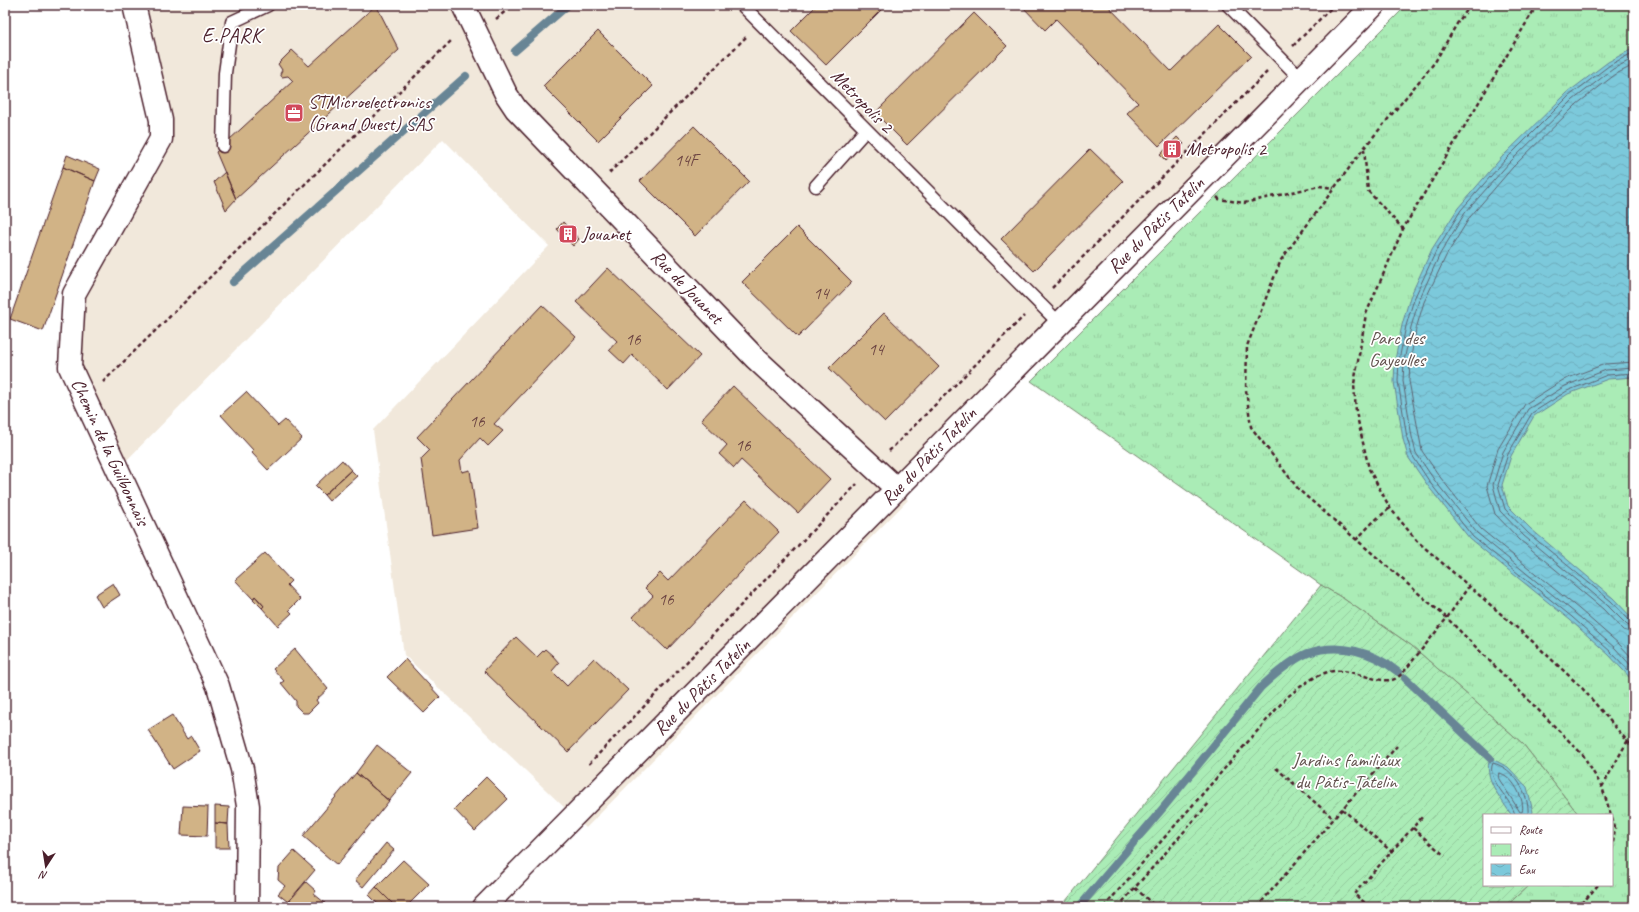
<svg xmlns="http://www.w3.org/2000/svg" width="1639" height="912" viewBox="0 0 1639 912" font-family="Caveat,sans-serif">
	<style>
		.built { fill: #f1e8db }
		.park { fill: url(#park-tufts); stroke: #7a8670 }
		.garden { fill: url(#garden-furrows); stroke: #7a8670 }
		.water { fill: url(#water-waves); stroke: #688595 }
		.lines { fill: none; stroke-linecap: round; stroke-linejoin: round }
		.shore { stroke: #5e6371; stroke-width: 1 }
		.stream { stroke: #688595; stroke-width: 8 }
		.building { fill: #d1b386; stroke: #4a1f2b }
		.lane-casing { stroke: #4a1f2b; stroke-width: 15 }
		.street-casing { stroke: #4a1f2b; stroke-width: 25 }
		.path { stroke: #4a1f2b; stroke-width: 2.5; stroke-dasharray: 4 3; stroke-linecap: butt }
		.lane { stroke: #fff; stroke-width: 12 }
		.street { stroke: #fff; stroke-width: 22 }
		.labels { text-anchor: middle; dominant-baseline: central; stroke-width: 3.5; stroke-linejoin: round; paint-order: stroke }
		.number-label { font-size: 17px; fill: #6c4442 }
		.street-label { font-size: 19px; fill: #4a1f2b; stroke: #fff }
		.poi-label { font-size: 19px; fill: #4a1f2b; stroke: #fff; text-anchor: start }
		.park-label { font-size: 19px; fill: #62524e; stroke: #fff }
		.neighbourhood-label { font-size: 20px; letter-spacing: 1px; fill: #4a1f2b; stroke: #fff }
	</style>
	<defs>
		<pattern id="park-tufts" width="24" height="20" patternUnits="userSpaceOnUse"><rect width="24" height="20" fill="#aaecb6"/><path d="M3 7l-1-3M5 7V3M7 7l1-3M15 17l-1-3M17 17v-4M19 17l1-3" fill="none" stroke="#94ca9d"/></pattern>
		<pattern id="garden-furrows" width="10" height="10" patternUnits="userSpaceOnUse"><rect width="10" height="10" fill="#aaecb6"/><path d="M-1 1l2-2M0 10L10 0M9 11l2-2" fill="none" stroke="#94ca9d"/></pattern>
		<pattern id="water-waves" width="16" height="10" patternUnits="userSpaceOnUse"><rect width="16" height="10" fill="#7cc9db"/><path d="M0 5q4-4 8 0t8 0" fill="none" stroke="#6dacbc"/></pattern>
	</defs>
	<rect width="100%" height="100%" fill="#fff"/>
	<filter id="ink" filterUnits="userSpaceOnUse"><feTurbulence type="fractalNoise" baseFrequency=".025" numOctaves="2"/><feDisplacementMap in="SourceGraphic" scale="8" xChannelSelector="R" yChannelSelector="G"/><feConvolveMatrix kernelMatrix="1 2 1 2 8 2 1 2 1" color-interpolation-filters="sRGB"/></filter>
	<g filter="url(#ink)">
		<path class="built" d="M 134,5 L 1374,5 L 898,489 L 908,500 L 586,828 L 404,655 L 373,430 L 549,246 L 443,139 L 118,469 L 70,367 L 74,294 L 161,139 Z"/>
		<path class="park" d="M 1407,5 L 1634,5 L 1634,907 L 1505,907 L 1529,885 L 1612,885 L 1612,815 L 1579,815 L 1523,744 L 1412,646 L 1344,599 L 1321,585 L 1031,381 Z"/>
		<path class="garden" d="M 1321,585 L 1344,599 L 1412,646 L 1523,744 L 1579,815 L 1484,815 L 1484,885 L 1529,885 L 1505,907 L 1061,907 Z"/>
		<path class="water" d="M 1634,48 L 1634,377 L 1608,379 L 1568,394 L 1534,416 L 1511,456 L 1502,485 L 1508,506 L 1531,529 L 1613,598 L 1634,620 L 1634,682 L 1609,655 L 1570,620 L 1470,539 L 1428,486 L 1408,457 L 1403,439 L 1394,382 L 1395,360 L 1402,325 L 1410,297 L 1432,249 L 1458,208 L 1502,157 L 1567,93 L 1608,62 Z
			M 1490,758 L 1508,767 L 1527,787 L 1533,812 L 1531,815 L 1512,815 L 1510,813 C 1500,797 1483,778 1490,758 Z"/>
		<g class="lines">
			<path class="shore" d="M 1634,52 L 1610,65 L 1569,96 L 1505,160 L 1461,210 L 1436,251 L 1414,299 L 1406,326 L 1399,360 L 1398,381 L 1407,438 L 1412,455 L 1431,484 L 1473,537 L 1572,617 L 1611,652 L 1634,676
				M 1634,58 L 1613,69 L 1573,100 L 1509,163 L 1465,213 L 1440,254 L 1419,300 L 1411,327 L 1404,361 L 1403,381 L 1412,437 L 1416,453 L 1435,481 L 1477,533 L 1575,613 L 1615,648 L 1634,669
				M 1634,65 L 1616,74 L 1577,104 L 1513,167 L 1470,217 L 1446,256 L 1424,302 L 1416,329 L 1410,362 L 1409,381 L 1422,451 L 1440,477 L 1481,529 L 1579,609 L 1619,644 L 1634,660
				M 1634,362 L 1605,364 L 1563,380 L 1525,404 L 1498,449 L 1487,486 L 1495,514 L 1520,540 L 1603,609 L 1623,630 L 1634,633
				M 1634,368 L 1606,370 L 1565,386 L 1528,409 L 1503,452 L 1493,485 L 1500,511 L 1524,536 L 1607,605 L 1627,625 L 1634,627
				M 1634,373 L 1607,375 L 1567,391 L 1532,413 L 1508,454 L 1498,485 L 1505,509 L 1528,533 L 1611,601 L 1630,621 L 1634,622
				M 1499,773 C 1512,774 1526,801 1522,812 L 1520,812 L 1499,779 Z
				M 1515,815 C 1513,801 1485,779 1493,763 C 1514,768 1530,794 1528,815"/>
			<path class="stream" d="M 515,51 L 568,5
				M 233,282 L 466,76
				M 1405,678 L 1490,758
				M 1079,907 L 1163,808 L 1261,687 C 1275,674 1291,660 1308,653 C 1339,642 1374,652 1398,672"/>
		</g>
		<path class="building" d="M 376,5 L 399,50 L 236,199 L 216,152 L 293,81 L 288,76 L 282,77 L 280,74 L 282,70 L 278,64 L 292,50 L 309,66 Z
			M 817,5 L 886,5 L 826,65 L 791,31 Z
			M 1021,5 L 1107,5 L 1171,71 L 1219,24 L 1251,56 L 1159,146 L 1127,113 L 1138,103 L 1056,19 L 1045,30 Z
			M 974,13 L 1007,46 L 907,145 L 875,113 Z
			M 598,31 L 653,86 L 598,141 L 543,86 Z
			M 694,126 L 749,181 L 695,236 L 640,181 Z
			M 1177,137 L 1184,144 L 1166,161 L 1160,155 Z
			M 1090,149 L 1123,181 L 1034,271 L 1001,239 Z
			M 67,155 L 100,169 L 95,181 L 63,167 Z
			M 63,167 L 95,181 L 43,331 L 10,319 Z
			M 225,172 L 236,199 L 226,210 L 214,182 Z
			M 563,222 L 579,239 L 573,246 L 557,229 Z
			M 797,227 L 852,282 L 798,337 L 742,282 Z
			M 608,268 L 700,356 L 668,390 L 632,355 L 624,364 L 609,350 L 617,341 L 576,302 Z
			M 542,305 L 576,337 L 494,424 L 503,431 L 488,446 L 480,438 L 460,460 L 462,472 L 470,470 L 478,528 L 432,535 L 421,459 L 430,450 L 417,437 Z
			M 884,313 L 939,367 L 885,422 L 829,368 Z
			M 733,386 L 830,479 L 798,513 L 741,460 L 734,468 L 719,454 L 727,445 L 701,420 Z
			M 246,392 L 278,426 L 285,420 L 302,438 L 268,470 L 251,452 L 253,450 L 221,415 Z
			M 342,460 L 351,470 L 324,495 L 315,486 Z
			M 351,470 L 357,476 L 329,501 L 324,495 Z
			M 746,500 L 779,532 L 667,650 L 633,617 L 653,596 L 645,588 L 660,573 L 668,581 Z
			M 265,553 L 291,581 L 287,585 L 300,599 L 289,610 L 292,613 L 278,626 L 262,608 L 264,606 L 255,596 L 253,599 L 235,580 Z
			M 113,583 L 120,595 L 102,607 L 95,595 Z
			M 5,593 L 9,594 L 8,619 L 5,619 Z
			M 255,596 L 264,606 L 262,608 L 253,599 Z
			M 516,637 L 537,657 L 545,649 L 553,656 L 559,663 L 552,671 L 567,686 L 594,658 L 628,690 L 568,752 L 484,671 Z
			M 295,649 L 328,689 L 316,700 L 318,703 L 308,713 L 303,713 L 296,706 L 296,701 L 281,683 L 284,681 L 273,669 Z
			M 405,659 L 440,697 L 424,713 L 387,677 Z
			M 172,715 L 187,739 L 191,736 L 200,751 L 173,769 L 148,730 Z
			M 377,745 L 412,773 L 389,801 L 356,773 Z
			M 356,773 L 389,801 L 337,865 L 303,836 Z
			M 486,777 L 508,799 L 475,831 L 454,809 Z
			M 183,806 L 208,807 L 207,836 L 181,835 Z
			M 215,806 L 229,807 L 228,824 L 215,823 Z
			M 215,823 L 228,824 L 229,848 L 215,848 Z
			M 386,843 L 394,850 L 363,887 L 355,880 Z
			M 294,851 L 315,870 L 288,902 L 278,894 L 285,886 L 278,880 L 279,868 Z
			M 403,860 L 429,884 L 406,907 L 396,907 L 376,887 Z
			M 306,882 L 316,891 L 314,894 L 325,903 L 322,907 L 284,907 Z
			M 376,887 L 396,907 L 381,907 L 369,895 Z"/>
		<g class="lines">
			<g class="lane-casing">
				<path id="lane" d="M 742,5 L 1059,323
					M 1228,5 L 1301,79
					M 223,146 L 225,73 L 232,22 L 268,5
					M 816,186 L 865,131"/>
			</g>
			<g class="street-casing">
				<path id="street" d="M 134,5 L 161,120 L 161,139 L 74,294 L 70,367 L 218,686 L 242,769 L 248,806 L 247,907
					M 463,5 L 506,94 L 516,109 L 755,358 L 897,489
					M 484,907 C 783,608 1077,305 1374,5"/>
			</g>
			<path class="path" d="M 1471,5 L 1458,22 L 1435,62 L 1364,148 L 1281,260 L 1247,346 L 1246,390 L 1251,427 L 1299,490 L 1447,618 L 1583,755 L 1602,787 L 1611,815
				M 1537,5 L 1403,229 L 1366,314 L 1354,384 L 1356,412 L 1369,469 L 1390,508 L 1417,541 L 1532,641 L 1582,688 L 1634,749
				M 496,19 L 513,5
				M 1293,46 L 1334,5
				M 1364,149 L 1368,191 L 1403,229
				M 609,173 L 746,37
				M 1217,197 L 1219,199 L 1244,203 L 1319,186 L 1334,188
				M 1052,288 L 1267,72
				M 103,382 L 452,40
				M 889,451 L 1024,316
				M 1356,540 L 1374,521 L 1390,508
				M 589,764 L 857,484
				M 1276,768 L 1334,819
				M 1602,787 L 1628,740 L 1634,733
				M 1342,809 L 1392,852
				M 1612,818 L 1615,828 L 1612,850
				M 1413,828 L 1445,856
				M 1135,888 L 1156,907
				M 573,906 L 574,907
				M 1104,907 L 1286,698 C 1300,687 1316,673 1334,671 C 1354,669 1372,682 1391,680 C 1395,680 1399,676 1402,674 L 1447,618 L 1469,586
				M 1118,907 L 1210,802
				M 1257,907 L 1397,746
				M 1370,907 L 1354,894 L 1423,816
				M 1575,907 L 1585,900 L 1598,885
				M 1628,907 L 1634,899"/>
			<use href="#lane" class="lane"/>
			<use href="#street" class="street"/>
		</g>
	</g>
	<defs>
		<g id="office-square" transform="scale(1)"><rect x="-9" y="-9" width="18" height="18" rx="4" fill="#d1495b" stroke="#fff"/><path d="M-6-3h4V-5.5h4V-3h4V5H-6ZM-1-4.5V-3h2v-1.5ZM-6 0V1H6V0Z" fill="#fff"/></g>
		<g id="building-square" transform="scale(1)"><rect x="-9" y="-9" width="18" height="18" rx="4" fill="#d1495b" stroke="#fff"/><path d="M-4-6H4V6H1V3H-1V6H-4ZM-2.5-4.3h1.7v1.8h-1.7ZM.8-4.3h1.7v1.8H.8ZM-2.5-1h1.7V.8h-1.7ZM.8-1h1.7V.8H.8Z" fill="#fff"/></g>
	</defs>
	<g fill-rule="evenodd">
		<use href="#office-square" x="294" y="113"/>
		<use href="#building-square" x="1172" y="149"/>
		<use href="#building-square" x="568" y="234"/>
	</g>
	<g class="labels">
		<g class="number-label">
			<text x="686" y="160">14F</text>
			<text x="821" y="293">14</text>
			<text x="633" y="339">16</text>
			<text x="876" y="349">14</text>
			<text x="477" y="421">16</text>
			<text x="743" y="445">16</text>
			<text x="666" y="599">16</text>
		</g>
		<g class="street-label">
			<text transform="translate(862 101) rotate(46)">Metropolis 2</text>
			<text transform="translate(1156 225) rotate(-45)">Rue du Pâtis Tatelin</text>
			<text transform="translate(687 287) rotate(46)">Rue de Jouanet</text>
			<text transform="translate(110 452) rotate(65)">Chemin de la Guilbonnais</text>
			<text transform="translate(929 456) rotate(-46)">Rue du Pâtis Tatelin</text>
			<text transform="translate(702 687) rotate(-45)">Rue du Pâtis Tatelin</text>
		</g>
		<g class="poi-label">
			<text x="308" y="102">STMicroelectronics<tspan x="308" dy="22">(Grand Ouest) SAS</tspan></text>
			<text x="1186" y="149">Metropolis 2</text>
			<text x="582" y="234">Jouanet</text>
		</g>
		<g class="park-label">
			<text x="1397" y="338">Parc des<tspan x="1397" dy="22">Gayeulles</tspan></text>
			<text x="1346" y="760">Jardins familiaux<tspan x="1346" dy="22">du Pâtis-Tatelin</tspan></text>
		</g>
		<g class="neighbourhood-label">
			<text x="232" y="35">E.PARK</text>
		</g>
	</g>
	<rect width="1639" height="912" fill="none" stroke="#fff" stroke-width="20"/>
	<rect x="10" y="10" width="1619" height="892" fill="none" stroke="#4a1f2b" stroke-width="1.5" filter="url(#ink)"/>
	<rect x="1483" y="814" width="130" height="72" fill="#ffffff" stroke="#b7a5aa"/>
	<rect x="1491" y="827" width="20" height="6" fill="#ffffff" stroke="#b7a5aa"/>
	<text x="1519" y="834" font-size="12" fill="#4a1f2b">Route</text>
	<rect x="1491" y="844" width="20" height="12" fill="url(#park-tufts)" stroke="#b7a5aa"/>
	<text x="1519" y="854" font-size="12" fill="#4a1f2b">Parc</text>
	<rect x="1491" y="864" width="20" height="12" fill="url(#water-waves)" stroke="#b7a5aa"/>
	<text x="1519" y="874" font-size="12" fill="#4a1f2b">Eau</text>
	<g transform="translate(46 866) rotate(192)" stroke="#ffffff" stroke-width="3" paint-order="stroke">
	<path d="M0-3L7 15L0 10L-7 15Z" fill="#4a1f2b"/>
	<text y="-6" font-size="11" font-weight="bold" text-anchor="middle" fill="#4a1f2b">N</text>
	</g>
</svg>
